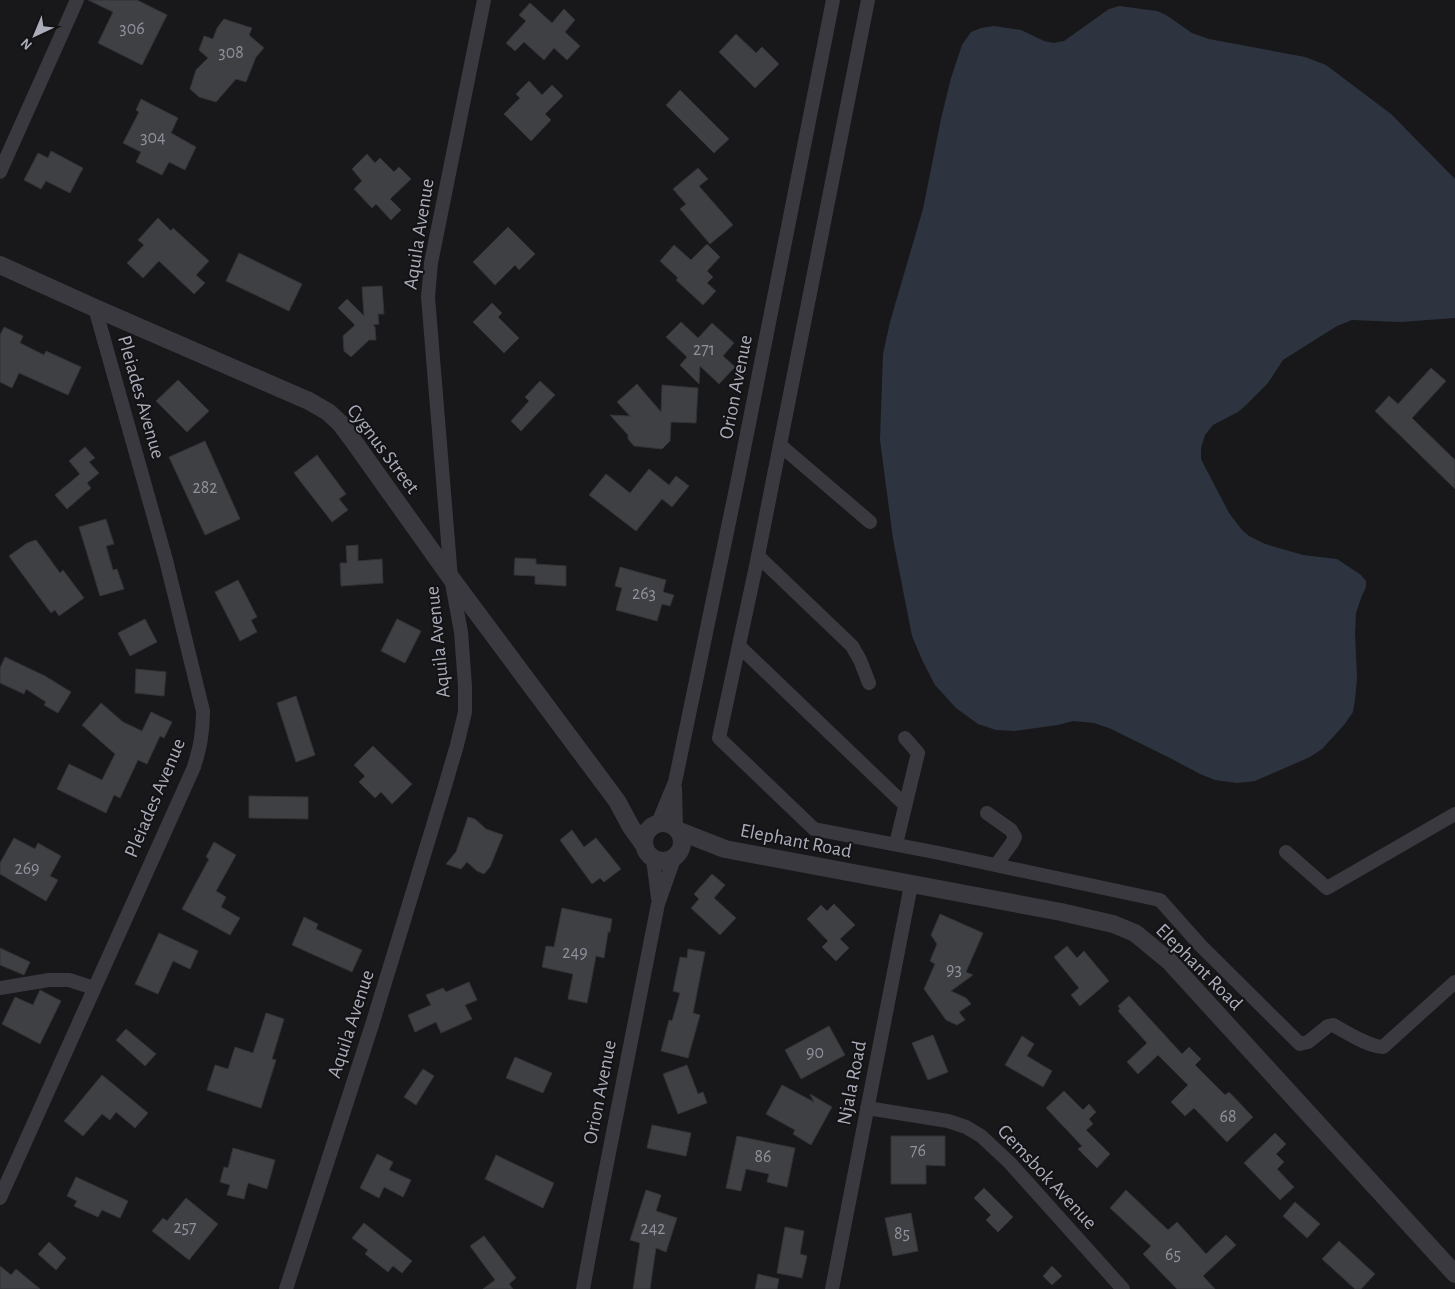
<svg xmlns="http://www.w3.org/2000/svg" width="1455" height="1289" viewBox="0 0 1455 1289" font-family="'Alegreya Sans',sans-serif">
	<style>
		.water { fill: #2d343f }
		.building { fill: #3f4044; stroke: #333236 }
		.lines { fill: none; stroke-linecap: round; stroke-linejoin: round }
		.minor { stroke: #39393f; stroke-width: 14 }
		.tertiary { stroke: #39393f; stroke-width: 18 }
		.labels { text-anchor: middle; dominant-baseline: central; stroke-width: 4; stroke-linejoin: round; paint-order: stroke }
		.number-label { font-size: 18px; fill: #8f919c }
		.street-label { font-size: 20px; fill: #aaacba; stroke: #131315 }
	</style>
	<rect width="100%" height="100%" fill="#18181a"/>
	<path class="water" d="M 1119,6 L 1157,11 L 1166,15 L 1192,33 L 1209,39 L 1305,57 L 1326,65 L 1391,114 L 1455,179 L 1455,318 L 1401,322 L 1352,320 L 1337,326 L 1283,360 L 1268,383 L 1245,406 L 1238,412 L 1213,425 L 1205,435 L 1201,448 L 1201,459 L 1205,467 L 1229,513 L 1242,530 L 1249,536 L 1265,544 L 1303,555 L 1337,559 L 1361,575 L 1366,581 L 1366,587 L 1361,598 L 1356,613 L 1355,633 L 1357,679 L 1355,699 L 1353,712 L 1344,725 L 1322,749 L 1310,757 L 1255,781 L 1237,783 L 1215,780 L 1200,774 L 1170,758 L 1109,728 L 1094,723 L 1073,721 L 1058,725 L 1015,731 L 996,730 L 978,724 L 956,708 L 935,685 L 923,662 L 912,636 L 893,539 L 880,440 L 883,354 L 890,322 L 923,209 L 941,119 L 951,78 L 962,45 L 971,32 L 981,28 L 994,26 L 1007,28 L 1021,30 L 1044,41 L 1054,43 L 1064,41 L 1109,9 Z"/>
	<path class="building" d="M 88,0 L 137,0 L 167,15 L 142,65 L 98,43 L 113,12 Z
		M 530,3 L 552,23 L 564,9 L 575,20 L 565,32 L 580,46 L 567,60 L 554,48 L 544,60 L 524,42 L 515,51 L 506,43 L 526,21 L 519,15 Z
		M 224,19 L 252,28 L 249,35 L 264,48 L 256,57 L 246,82 L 236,79 L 216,102 L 199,97 L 190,89 L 196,70 L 208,58 L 199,50 L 204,36 L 213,39 L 217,28 Z
		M 736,34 L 756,53 L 762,47 L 779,64 L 755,88 L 719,52 Z
		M 529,81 L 542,95 L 552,85 L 563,96 L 545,114 L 551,120 L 531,141 L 504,114 L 520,98 L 516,94 Z
		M 680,90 L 729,139 L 714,153 L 666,105 Z
		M 141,99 L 178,118 L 171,133 L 196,147 L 185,170 L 169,162 L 162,175 L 136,162 L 141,152 L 123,143 L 139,112 L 136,110 Z
		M 51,151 L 83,168 L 70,193 L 46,181 L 41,189 L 24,180 L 38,153 L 48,158 Z
		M 367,154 L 375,163 L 380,158 L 394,172 L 399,167 L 411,179 L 390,199 L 401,210 L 391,220 L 376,204 L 372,208 L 354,189 L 362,181 L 352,169 Z
		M 698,168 L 708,179 L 699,186 L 733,225 L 710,244 L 680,209 L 686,204 L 673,189 Z
		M 158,218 L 171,231 L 173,228 L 209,261 L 196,275 L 205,283 L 194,294 L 159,261 L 143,278 L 127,263 L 144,245 L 138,240 Z
		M 508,227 L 535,254 L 519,270 L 515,265 L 495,285 L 473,262 Z
		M 707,244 L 720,257 L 707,271 L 713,277 L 707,283 L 716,291 L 703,305 L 676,280 L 678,278 L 660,261 L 674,245 L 691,260 Z
		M 239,253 L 302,284 L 289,311 L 226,281 Z
		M 382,286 L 384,314 L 378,314 L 379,324 L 373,325 L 375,327 L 376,340 L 369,340 L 351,357 L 344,351 L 343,336 L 355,325 L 338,308 L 347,299 L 364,316 L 362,287 Z
		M 492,303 L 502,313 L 498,317 L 519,338 L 504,353 L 473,322 Z
		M 681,322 L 698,338 L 712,323 L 734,343 L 723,356 L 735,367 L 719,384 L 700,366 L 699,384 L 680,365 L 687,357 L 666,337 Z
		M 4,327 L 23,336 L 20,343 L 44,355 L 46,351 L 81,367 L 68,395 L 19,373 L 12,388 L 0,382 L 0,335 Z
		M 1431,368 L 1446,381 L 1412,418 L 1455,460 L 1455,489 L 1375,411 L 1389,396 L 1398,404 Z
		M 178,380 L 209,411 L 187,432 L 156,401 Z
		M 540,381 L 555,395 L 521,431 L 511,421 L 529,401 L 525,397 Z
		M 637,384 L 661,412 L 662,385 L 698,388 L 696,423 L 671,422 L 670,441 L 662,449 L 634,446 L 628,439 L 628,435 L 610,415 L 630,416 L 617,402 Z
		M 205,441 L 240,519 L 205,535 L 169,457 Z
		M 85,447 L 95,458 L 89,462 L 99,473 L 87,483 L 91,488 L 67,509 L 55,495 L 80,474 L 69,461 Z
		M 317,455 L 346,494 L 339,499 L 348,510 L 332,522 L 294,473 Z
		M 649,469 L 669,485 L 676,476 L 689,486 L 672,507 L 662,499 L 636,531 L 589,495 L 606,474 L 630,493 Z
		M 106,519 L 114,544 L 106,546 L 113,570 L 117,569 L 124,589 L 100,596 L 79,527 Z
		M 36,540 L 60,573 L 63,570 L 84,598 L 59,616 L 55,610 L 51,613 L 9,556 L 27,543 Z
		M 358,545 L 358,561 L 382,559 L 383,583 L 341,586 L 340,563 L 347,563 L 346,546 Z
		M 515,558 L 536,559 L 536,564 L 566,566 L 566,586 L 535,584 L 535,576 L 514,575 Z
		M 620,567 L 666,580 L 663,592 L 674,595 L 670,606 L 662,604 L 657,621 L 616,610 L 622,588 L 615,586 Z
		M 238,580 L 257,617 L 251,620 L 257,632 L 240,641 L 215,592 Z
		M 145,619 L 157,642 L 130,656 L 118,633 Z
		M 397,619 L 421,631 L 405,663 L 381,651 Z
		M 5,657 L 45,676 L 71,692 L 58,713 L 44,705 L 46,702 L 26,689 L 24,694 L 0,683 L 0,668 Z
		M 136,669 L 166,672 L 164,696 L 135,693 Z
		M 296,696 L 315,755 L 296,762 L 277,703 Z
		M 101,703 L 123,722 L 142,731 L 151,712 L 172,722 L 164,738 L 160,736 L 147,764 L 138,760 L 120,798 L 114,795 L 106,813 L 57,789 L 69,764 L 102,780 L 115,754 L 82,725 Z
		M 373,746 L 412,784 L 392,804 L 381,792 L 375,798 L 359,782 L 365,776 L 354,765 Z
		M 249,796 L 308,797 L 308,819 L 249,818 Z
		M 468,817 L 475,819 L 486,829 L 503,835 L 490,867 L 484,874 L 477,871 L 467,862 L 461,869 L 446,864 L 456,852 Z
		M 572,830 L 584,847 L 596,838 L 621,869 L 604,882 L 600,878 L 592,884 L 560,840 Z
		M 14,838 L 35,849 L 38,843 L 61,856 L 50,876 L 58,880 L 46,901 L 0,874 L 0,863 Z
		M 214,842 L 236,855 L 216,891 L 226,897 L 221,907 L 240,918 L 230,935 L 182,909 L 209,859 L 206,857 Z
		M 712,874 L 725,885 L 714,898 L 736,918 L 720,935 L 691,908 L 699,899 L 694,894 Z
		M 834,904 L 855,925 L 840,939 L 849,948 L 836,961 L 822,947 L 828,941 L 807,919 L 821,905 L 827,911 Z
		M 562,908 L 612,919 L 610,932 L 608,932 L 604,958 L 596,956 L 587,1003 L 568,999 L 573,974 L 542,967 L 546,946 L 554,947 Z
		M 940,914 L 983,933 L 966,972 L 973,975 L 951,991 L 966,998 L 971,1004 L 959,1012 L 965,1020 L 957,1025 L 946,1020 L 924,989 L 935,964 L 930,961 L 937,944 L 931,935 Z
		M 304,917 L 318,924 L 316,929 L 362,950 L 352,972 L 292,945 Z
		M 159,933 L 198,951 L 190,969 L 173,961 L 158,994 L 135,984 Z
		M 1067,946 L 1077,958 L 1084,951 L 1109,981 L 1080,1006 L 1071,995 L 1079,988 L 1054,957 Z
		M 0,948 L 30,962 L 24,975 L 0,965 Z
		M 688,949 L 705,952 L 693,1013 L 700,1015 L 688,1058 L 661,1051 L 669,1020 L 672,1021 L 680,993 L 673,991 L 680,957 L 687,958 Z
		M 469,982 L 477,1000 L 465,1005 L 472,1019 L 441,1033 L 436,1022 L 415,1032 L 408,1015 L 431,1005 L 426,995 L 443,988 L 446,992 Z
		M 40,990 L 61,1001 L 40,1044 L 2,1024 L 15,997 L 33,1005 Z
		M 1129,996 L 1182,1054 L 1189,1047 L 1201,1059 L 1195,1065 L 1225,1095 L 1229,1092 L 1253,1117 L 1227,1142 L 1194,1108 L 1185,1116 L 1171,1102 L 1188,1085 L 1158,1055 L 1138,1074 L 1127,1062 L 1147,1043 L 1118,1011 L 1120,1009 L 1118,1006 Z
		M 266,1013 L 284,1019 L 272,1059 L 276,1060 L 261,1108 L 207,1090 L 215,1065 L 228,1069 L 235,1047 L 253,1053 Z
		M 829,1026 L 845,1055 L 801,1079 L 785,1050 Z
		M 126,1029 L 156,1054 L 145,1066 L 116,1040 Z
		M 933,1035 L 948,1072 L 928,1080 L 912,1043 Z
		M 1022,1036 L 1034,1044 L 1027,1056 L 1052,1071 L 1043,1087 L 1005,1065 Z
		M 515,1057 L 552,1073 L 543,1093 L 506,1078 Z
		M 687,1065 L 698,1094 L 703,1092 L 707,1103 L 678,1114 L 663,1074 Z
		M 423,1069 L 434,1076 L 416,1105 L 404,1097 Z
		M 102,1075 L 148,1113 L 135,1128 L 116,1112 L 110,1120 L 102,1114 L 83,1136 L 64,1121 Z
		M 782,1085 L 814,1102 L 810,1094 L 832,1107 L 811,1145 L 793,1134 L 795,1130 L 766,1114 Z
		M 1064,1091 L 1083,1110 L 1089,1104 L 1096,1112 L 1089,1119 L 1093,1124 L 1086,1130 L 1110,1154 L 1097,1168 L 1078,1149 L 1082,1146 L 1046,1108 Z
		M 652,1125 L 691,1133 L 686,1156 L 647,1148 Z
		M 1275,1133 L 1286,1144 L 1276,1154 L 1284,1162 L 1277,1169 L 1294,1187 L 1280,1200 L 1244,1163 Z
		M 737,1136 L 795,1148 L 787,1187 L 767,1182 L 769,1174 L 746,1169 L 741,1191 L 726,1188 Z
		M 891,1136 L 945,1136 L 945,1166 L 926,1165 L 926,1184 L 891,1184 Z
		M 233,1148 L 275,1160 L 267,1189 L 248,1183 L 244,1199 L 227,1195 L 230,1185 L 220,1182 L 224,1167 L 228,1168 Z
		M 377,1154 L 393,1162 L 389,1170 L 411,1180 L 403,1197 L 384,1187 L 379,1198 L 360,1188 Z
		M 496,1155 L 554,1183 L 543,1208 L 485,1179 Z
		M 76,1177 L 128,1201 L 120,1218 L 102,1210 L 98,1217 L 74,1206 L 77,1201 L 67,1196 Z
		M 984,1188 L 1013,1217 L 998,1232 L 986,1220 L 991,1215 L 974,1198 Z
		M 646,1190 L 661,1195 L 656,1211 L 677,1218 L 666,1252 L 656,1248 L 650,1289 L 633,1289 L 640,1243 L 630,1240 Z
		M 1126,1190 L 1168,1230 L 1177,1222 L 1206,1254 L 1226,1235 L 1236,1245 L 1203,1276 L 1215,1289 L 1177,1289 L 1143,1254 L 1151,1246 L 1110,1208 Z
		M 186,1198 L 218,1224 L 189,1260 L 152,1231 L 163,1218 L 167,1221 Z
		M 1295,1202 L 1320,1224 L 1307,1238 L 1283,1216 Z
		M 911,1213 L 918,1251 L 893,1256 L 885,1218 Z
		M 364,1223 L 412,1261 L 402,1273 L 393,1266 L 388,1272 L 365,1254 L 368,1250 L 352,1238 Z
		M 785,1227 L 804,1231 L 800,1254 L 807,1256 L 802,1278 L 777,1273 Z
		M 484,1236 L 516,1278 L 509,1284 L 513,1289 L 483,1289 L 495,1280 L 470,1246 Z
		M 1339,1241 L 1375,1274 L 1361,1289 L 1355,1289 L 1322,1259 Z
		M 49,1242 L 66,1258 L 56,1270 L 38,1254 Z
		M 0,1266 L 11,1275 L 16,1269 L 40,1289 L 0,1289 Z
		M 1052,1266 L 1062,1276 L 1052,1285 L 1043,1276 Z
		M 758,1274 L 779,1279 L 777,1289 L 755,1289 Z"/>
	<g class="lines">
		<path class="minor" d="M 868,0 L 756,566 L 719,738 L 814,829 L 939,853 L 1160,900 L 1201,946 L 1300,1044 L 1308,1042 L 1328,1026 L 1333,1025 C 1346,1032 1369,1047 1383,1047 L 1455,982
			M 0,172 L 77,0
			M 780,445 L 870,522
			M 758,556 L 852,646 L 860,660 L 869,683
			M 739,646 L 905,805
			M 675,788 L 676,828
			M 987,813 L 1011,830 L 1015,837 L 1012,843 L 996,865
			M 658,823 L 675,782 L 738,479 L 833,0
			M 896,844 L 918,753 L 905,738
			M 1286,852 L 1327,888 L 1455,814
			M 653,859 L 658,898
			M 0,988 L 49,980 L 69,980 L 94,988
			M 867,1108 L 948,1121 L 966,1127 L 981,1136 L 1010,1163 L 1123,1289
			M 0,1198 L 194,767 C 200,747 203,733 203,711 L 166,560 L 95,308
			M 286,1289 L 372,1025 L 442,796 L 457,745 L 465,712 L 465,686 L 461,632 L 451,578 L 428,297 L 431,263 L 484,0
			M 583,1289 L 595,1224 L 658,904 L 674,859
			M 832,1289 L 911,885"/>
		<path class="tertiary" d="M 0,265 L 95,308 L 309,401 L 328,412 L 340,423 L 352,439 L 451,578 L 617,801 L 631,827 L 644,845
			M644 842a19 19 0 1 1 38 0a19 19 0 1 1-38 0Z
			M 679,831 L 725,849 L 1061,912 L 1113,924 L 1135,933 L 1169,961 L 1455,1274"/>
	</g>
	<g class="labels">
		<g class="number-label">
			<text x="132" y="29">306</text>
			<text x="231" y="53">308</text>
			<text x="153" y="138">304</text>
			<text x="704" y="350">271</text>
			<text x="205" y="488">282</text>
			<text x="644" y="594">263</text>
			<text x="27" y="869">269</text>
			<text x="575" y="953">249</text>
			<text x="954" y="970">93</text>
			<text x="815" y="1053">90</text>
			<text x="1228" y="1117">68</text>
			<text x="918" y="1151">76</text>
			<text x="763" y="1157">86</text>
			<text x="185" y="1228">257</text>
			<text x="653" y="1229">242</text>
			<text x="902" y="1234">85</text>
			<text x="1173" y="1255">65</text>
		</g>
		<g class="street-label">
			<text transform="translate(419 234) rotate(-81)">Aquila Avenue</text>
			<text transform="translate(736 387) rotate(-79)">Orion Avenue</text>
			<text transform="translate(141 397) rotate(74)">Pleiades Avenue</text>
			<text transform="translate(383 449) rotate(53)">Cygnus Street</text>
			<text transform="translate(438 642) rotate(-96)">Aquila Avenue</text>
			<text transform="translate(155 798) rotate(-67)">Pleiades Avenue</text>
			<text transform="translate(796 841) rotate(11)">Elephant Road</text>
			<text transform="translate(1199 967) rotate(45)">Elephant Road</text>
			<text transform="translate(351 1024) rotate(-72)">Aquila Avenue</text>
			<text transform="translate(852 1083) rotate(-79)">Njala Road</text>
			<text transform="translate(600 1092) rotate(-79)">Orion Avenue</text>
			<text transform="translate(1047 1177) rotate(47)">Gemsbok Avenue</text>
		</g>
	</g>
	<g transform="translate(35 35) rotate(224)" stroke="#131315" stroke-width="4" paint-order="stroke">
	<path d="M0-4L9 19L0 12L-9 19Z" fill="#aaacba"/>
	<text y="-8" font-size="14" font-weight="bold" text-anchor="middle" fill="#aaacba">N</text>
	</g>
</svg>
